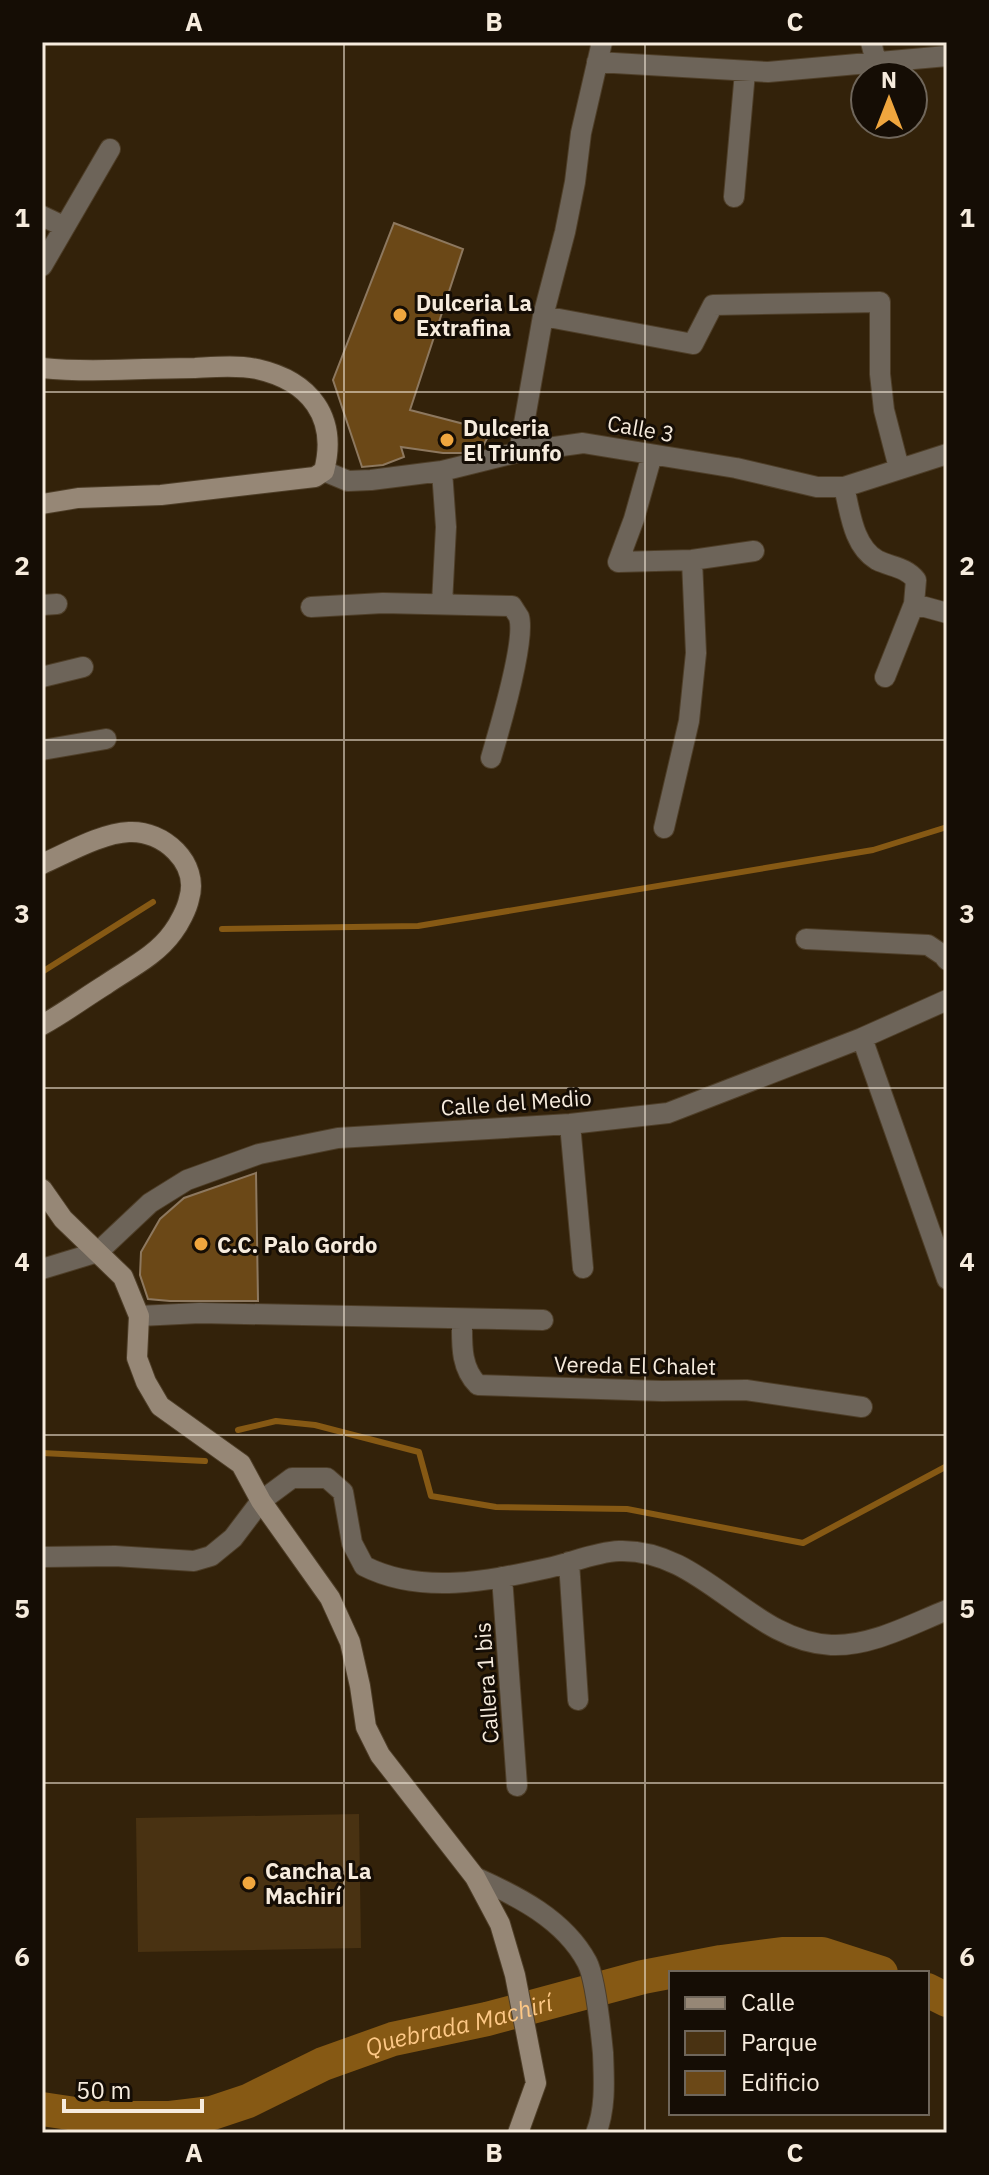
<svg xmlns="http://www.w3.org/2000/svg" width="989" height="2175" viewBox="0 0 989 2175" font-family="'IBM Plex Sans',sans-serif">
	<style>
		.green { fill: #493212 }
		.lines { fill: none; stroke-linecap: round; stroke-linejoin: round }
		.stream { stroke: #865914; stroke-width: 6 }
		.river { stroke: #865914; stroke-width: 34 }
		.building { fill: #6b4817; stroke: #8d785f; stroke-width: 2 }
		.street-casing { stroke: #4e3e28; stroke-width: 22 }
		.secondary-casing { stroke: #4e3e28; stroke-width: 22 }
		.street { stroke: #6d6459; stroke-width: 20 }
		.secondary { stroke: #968776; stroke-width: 20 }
		.grid { fill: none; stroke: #f6ebdd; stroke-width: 2; stroke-opacity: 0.55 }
		.poi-dot { fill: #f0a63e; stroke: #150d05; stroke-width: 3 }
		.labels { text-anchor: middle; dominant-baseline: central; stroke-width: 6; stroke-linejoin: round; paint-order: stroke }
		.poi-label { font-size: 22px; font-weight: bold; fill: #f6ebdd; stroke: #150d05; text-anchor: start }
		.street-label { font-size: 22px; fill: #f6ebdd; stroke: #150d05 }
		.water-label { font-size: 24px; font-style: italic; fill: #fdc886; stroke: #150d05 }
		.neatline { fill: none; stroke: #f6ebdd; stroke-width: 3 }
		.grid-label { font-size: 26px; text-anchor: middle; font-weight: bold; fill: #f6ebdd }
	</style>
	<rect width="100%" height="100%" fill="#33220a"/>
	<path class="green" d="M 359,1814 L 361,1948 L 138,1952 L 136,1818 Z"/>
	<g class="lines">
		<path class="stream" d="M 222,929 L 418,926 L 873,850 L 947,827
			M 42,972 L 153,902
			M 238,1430 L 276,1421 L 315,1425 L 419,1452 L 431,1496 L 496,1507 L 627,1509 L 803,1543 L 947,1466
			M 42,1453 L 205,1461"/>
		<g class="river">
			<path d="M 927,1990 L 947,2000"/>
			<path id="s1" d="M 42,2109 L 102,2118 L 170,2118 L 212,2113 L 248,2101 L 323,2064 L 393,2039 L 487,2019 L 643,1977 L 721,1962 L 782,1954 L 822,1954 L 881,1973"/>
		</g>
	</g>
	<path class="building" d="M 394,223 L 463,249 L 410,410 L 491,431 L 482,448 L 462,453 L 443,453 L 401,447 L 404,457 L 383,465 L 362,467 L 333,380 Z
		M 256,1173 L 258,1301 L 170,1301 L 148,1299 L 140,1275 L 141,1252 L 160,1219 L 184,1198 Z"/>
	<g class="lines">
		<g class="street-casing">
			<path id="street" d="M 871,42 L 876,62
				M 597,62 L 768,72 L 947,56
				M 734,197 L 745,72
				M 42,216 L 63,226
				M 42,266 L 110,149
				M 543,316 L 693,344 L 713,305 L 880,302 L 880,374 L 884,410 L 899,468
				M 519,452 L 543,316 L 565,232 L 575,182 L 581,133 L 602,42
				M 652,455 L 634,519 L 618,562 L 692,560 L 754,551
				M 324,471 L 348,481 L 371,480 L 442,471 L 519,452 L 583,443 L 736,468 L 817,487 L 844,487 L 947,454
				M 442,471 L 446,527 L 442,604
				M 844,487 C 850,511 853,546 877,560 C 891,567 906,567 916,580 L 914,604 L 885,677
				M 914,604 L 947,613
				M 42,605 L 57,604
				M 311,607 L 383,603 L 512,606 C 513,608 518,615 519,617 C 526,640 499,731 491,758
				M 42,677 L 83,667
				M 42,750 L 106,739
				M 664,828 L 689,721 L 696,653 L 692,560
				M 806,939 L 928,945 L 943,955 L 947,960
				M 862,1038 L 947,1279
				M 570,1124 L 583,1268
				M 42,1269 L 98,1252 L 150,1203 L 187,1180 L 259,1154 L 338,1138 L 570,1124 L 668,1113 L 862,1038 L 947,1000
				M 139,1316 L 200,1313 L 543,1320
				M 462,1319 C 462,1343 460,1367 478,1385 L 662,1391 L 746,1390 L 862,1407
				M 42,1557 L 115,1556 L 194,1561 L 211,1556 L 233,1538 L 261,1501 L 292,1478 L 327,1478 L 343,1492 L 352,1543 L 364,1566 C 421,1595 488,1581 548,1568 C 571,1563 595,1552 619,1551 C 702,1548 750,1641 831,1645 C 870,1647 912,1624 947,1610
				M 569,1562 L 578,1700
				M 502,1577 L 517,1786
				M 475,1877 C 517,1896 564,1919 587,1962 C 596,1979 601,2033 603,2053 C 604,2080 606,2108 596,2133"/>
		</g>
		<g class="secondary-casing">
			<path id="secondary" d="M 42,368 C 93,373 144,368 195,368 C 215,367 237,365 257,369 C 310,381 338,417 324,471 L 315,477 L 161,495 L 78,498 L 42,504
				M 42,864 C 67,853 102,833 129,832 C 163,830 200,863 189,899 C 187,909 179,924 173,932 C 156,956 128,969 105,985 C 84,998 64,1013 42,1025
				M 42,1189 L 63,1219 L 123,1277 L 139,1316 L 137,1358 L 146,1382 L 160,1406 L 241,1464 L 261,1501 L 330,1598 L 350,1642 L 360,1686 L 366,1727 L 380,1755 L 475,1877 L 500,1924 L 515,1975 L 536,2083 L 518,2133"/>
		</g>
		<use href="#street" class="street"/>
		<use href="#secondary" class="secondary"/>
	</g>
	<path class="grid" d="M 344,42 L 344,2133M 645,42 L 645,2133M 42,392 L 947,392M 42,740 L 947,740M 42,1088 L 947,1088M 42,1435 L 947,1435M 42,1783 L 947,1783"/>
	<g class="poi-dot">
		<circle cx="400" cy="315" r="8"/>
		<circle cx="447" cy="440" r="8"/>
		<circle cx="201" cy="1244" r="8"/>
		<circle cx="249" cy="1883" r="8"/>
	</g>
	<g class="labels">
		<g class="poi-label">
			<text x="416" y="302">Dulceria La<tspan x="416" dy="25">Extrafina</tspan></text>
			<text x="463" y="427">Dulceria<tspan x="463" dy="25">El Triunfo</tspan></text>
			<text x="217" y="1244">C.C. Palo Gordo</text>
			<text x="265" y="1870">Cancha La<tspan x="265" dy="25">Machirí</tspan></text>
		</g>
		<g class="street-label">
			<text transform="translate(641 428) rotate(10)">Calle 3</text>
			<text transform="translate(516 1102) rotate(-4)">Calle del Medio</text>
			<text transform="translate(635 1365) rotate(1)">Vereda El Chalet</text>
			<text transform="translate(486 1683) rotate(-94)">Callera 1 bis</text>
		</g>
		<g class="water-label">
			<text stroke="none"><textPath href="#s1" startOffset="434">Quebrada Machirí</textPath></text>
		</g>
	</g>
	<rect width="989" height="2175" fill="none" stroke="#150d05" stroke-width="88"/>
	<rect x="669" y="1971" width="260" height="144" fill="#150d05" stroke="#6f665b" stroke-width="2"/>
	<rect x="685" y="1997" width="40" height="12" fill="#968776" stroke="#6f665b" stroke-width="2"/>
	<text x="741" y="2011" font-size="24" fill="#f6ebdd">Calle</text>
	<rect x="685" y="2031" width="40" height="24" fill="#493212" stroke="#6f665b" stroke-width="2"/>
	<text x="741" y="2051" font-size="24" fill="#f6ebdd">Parque</text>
	<rect x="685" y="2071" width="40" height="24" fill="#6b4817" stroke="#6f665b" stroke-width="2"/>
	<text x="741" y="2091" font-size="24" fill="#f6ebdd">Edificio</text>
	<g transform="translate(889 100)"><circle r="38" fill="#150d05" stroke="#6f665b" stroke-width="2"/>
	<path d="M0-6L14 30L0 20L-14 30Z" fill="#f0a63e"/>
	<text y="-12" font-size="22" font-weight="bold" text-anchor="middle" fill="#f6ebdd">N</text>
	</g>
	<path d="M64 2099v12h138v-12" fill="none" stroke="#f6ebdd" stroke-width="4"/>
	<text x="76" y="2099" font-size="24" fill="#f6ebdd" stroke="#150d05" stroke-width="6" paint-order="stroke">50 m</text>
	<rect x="44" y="44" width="901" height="2087" class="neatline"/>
	<g class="grid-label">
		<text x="194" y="31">A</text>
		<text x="494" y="31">B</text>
		<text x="795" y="31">C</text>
		<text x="22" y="227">1</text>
		<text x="967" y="227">1</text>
		<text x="22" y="575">2</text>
		<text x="967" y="575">2</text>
		<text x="22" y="923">3</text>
		<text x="967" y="923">3</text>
		<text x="22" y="1271">4</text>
		<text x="967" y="1271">4</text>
		<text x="22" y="1618">5</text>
		<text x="967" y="1618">5</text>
		<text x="22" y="1966">6</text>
		<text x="967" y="1966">6</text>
		<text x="194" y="2162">A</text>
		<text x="494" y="2162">B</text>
		<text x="795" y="2162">C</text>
	</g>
</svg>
